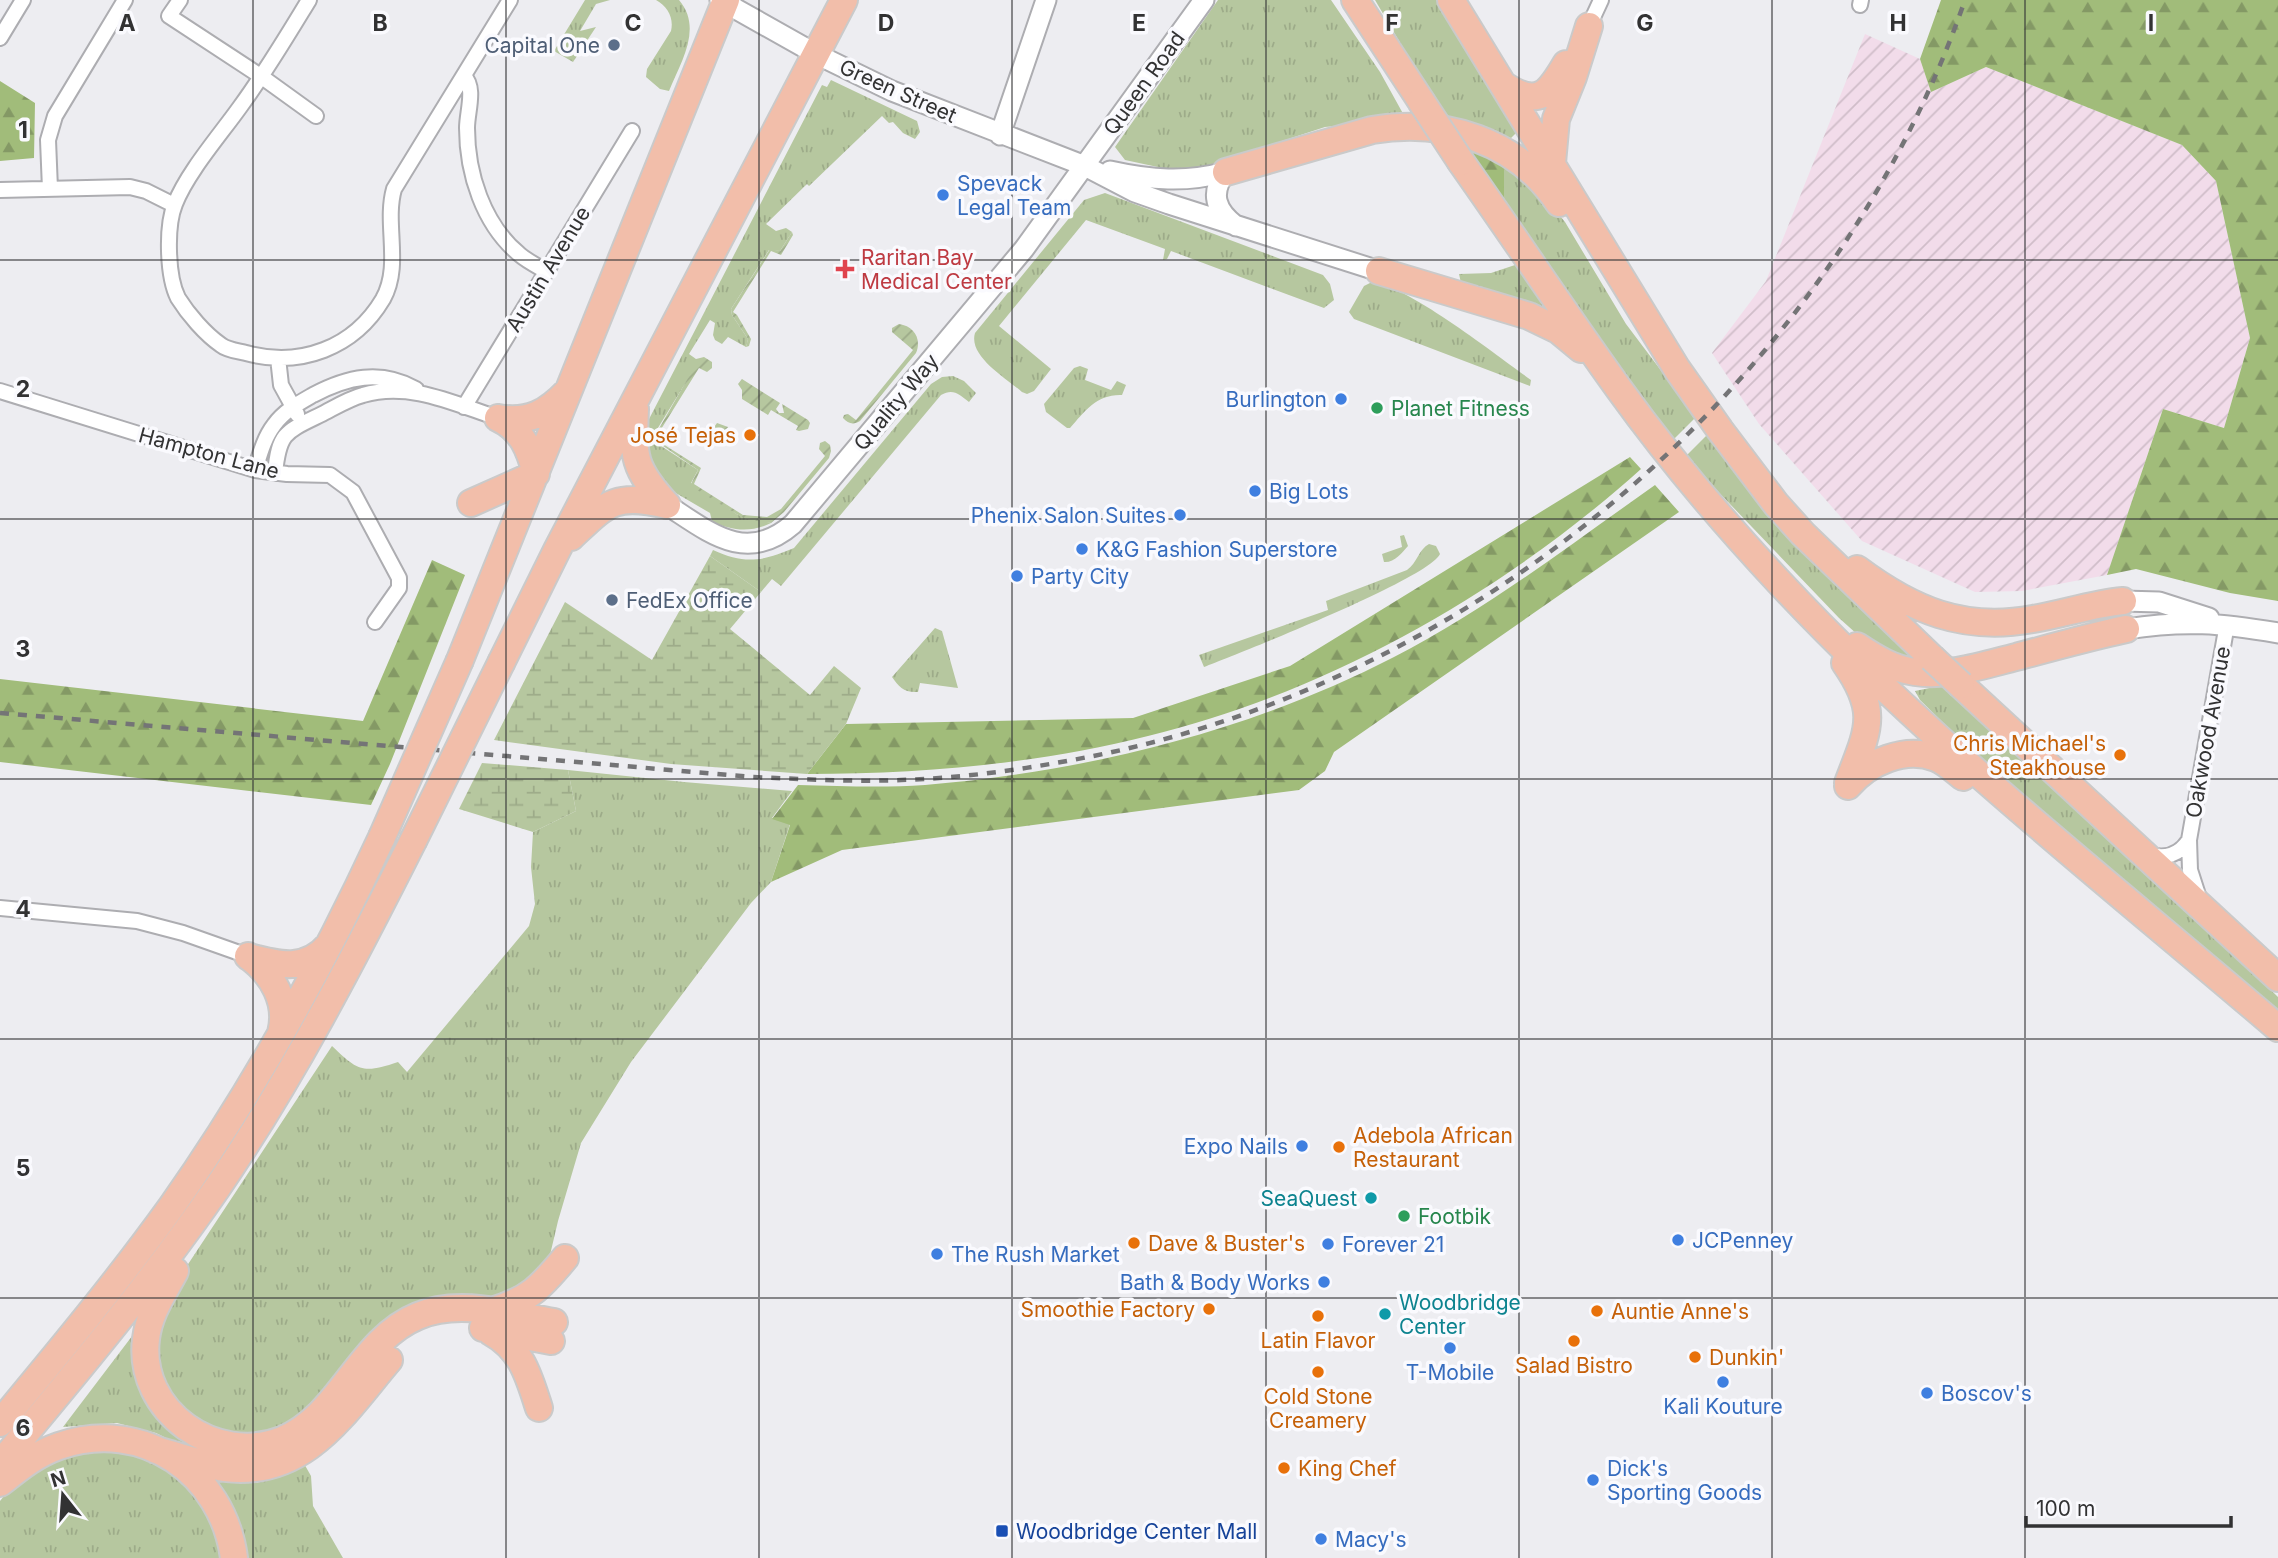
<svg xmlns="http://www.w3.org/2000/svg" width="2278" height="1558" viewBox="0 0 2278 1558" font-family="Inter,sans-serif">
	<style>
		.industrial { fill: url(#industrial-furrows) }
		.grass { fill: url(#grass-tufts) }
		.forest { fill: url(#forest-firs) }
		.wetland { fill: url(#wetland-marsh) }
		.garden { fill: url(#garden-furrows) }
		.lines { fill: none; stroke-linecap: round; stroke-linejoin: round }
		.street-casing { stroke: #adadb1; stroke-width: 18 }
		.secondary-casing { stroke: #adadb1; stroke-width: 23 }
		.highway-casing { stroke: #cacaca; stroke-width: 30 }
		.street { stroke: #fff; stroke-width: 14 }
		.secondary { stroke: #fff; stroke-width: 19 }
		.highway { stroke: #f2beaa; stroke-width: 26 }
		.rail { stroke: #747476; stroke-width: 4.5; stroke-dasharray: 9 9; stroke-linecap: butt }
		.highway-bridge-casing { stroke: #cacaca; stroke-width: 30; stroke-linecap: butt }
		.highway-bridge { stroke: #f2beaa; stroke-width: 26 }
		.grid { fill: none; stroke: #323233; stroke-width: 2; stroke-opacity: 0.55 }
		.service-dot { fill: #5c6f8a; stroke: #fafafe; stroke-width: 2.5 }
		.shop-dot { fill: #3f7fe0; stroke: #fafafe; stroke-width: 2.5 }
		.health-dot { fill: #e0444e; stroke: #fafafe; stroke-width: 2.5 }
		.leisure-dot { fill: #2e9e5b; stroke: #fafafe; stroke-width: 2.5 }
		.food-dot { fill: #e8710a; stroke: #fafafe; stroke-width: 2.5 }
		.culture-dot { fill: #0f9aa8; stroke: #fafafe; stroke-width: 2.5 }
		.transit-dot { fill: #1a4fb4; stroke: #fafafe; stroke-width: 2.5 }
		.labels { text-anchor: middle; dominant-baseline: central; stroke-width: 7; stroke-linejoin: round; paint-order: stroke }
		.service-label { font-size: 21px; fill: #4e5e75; stroke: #fafafe; text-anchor: end }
		.street-label { font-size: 21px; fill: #323233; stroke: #fafafe }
		.shop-label { font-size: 21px; fill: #366cbe; stroke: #fafafe; text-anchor: start }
		.health-label { font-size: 21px; fill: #be3a42; stroke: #fafafe; text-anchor: start }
		.leisure-label { font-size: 21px; fill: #27864d; stroke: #fafafe; text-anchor: start }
		.food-label { font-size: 21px; fill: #c56008; stroke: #fafafe; text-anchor: start }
		.culture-label { font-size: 21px; fill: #0d838f; stroke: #fafafe; text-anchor: end }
		.transit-label { font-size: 21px; fill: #164399; stroke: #fafafe; text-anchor: start }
		.grid-label { font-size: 23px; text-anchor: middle; font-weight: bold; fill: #323233; stroke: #fafafe; stroke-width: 7; stroke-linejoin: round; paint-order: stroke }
	</style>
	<defs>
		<pattern id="industrial-furrows" width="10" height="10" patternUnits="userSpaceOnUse" patternTransform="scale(1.75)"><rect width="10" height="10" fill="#f2dcea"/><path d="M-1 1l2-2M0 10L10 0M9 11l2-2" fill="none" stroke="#d0bdc9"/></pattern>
		<pattern id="grass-tufts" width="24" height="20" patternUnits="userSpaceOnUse" patternTransform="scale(1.75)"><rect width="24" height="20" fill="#b6c79f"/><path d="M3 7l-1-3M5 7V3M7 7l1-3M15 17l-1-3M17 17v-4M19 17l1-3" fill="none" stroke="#9dab89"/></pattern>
		<pattern id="forest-firs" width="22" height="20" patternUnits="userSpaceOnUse" patternTransform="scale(1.75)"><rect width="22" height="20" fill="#a1bc7a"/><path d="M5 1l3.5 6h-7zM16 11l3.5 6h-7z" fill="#849965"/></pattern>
		<pattern id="wetland-marsh" width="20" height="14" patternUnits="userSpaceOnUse" patternTransform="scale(1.75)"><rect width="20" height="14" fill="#b6c79f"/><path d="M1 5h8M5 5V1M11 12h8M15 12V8" fill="none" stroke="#9dab89"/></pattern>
		<pattern id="garden-furrows" width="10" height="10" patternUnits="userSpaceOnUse" patternTransform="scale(1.75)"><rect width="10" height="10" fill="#b6c79f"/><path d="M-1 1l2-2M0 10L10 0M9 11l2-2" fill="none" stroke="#9dab89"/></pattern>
	</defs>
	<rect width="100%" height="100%" fill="#ededf1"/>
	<path class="industrial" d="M 1865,34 L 1920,59 L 1931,92 L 1986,67 L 2182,145 L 2216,181 L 2250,338 L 2224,428 L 2163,409 L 2107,575 L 2022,591 L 1975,592 L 1862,541 L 1759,424 L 1712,353 L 1766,281 Z"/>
	<path class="grass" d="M 585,0 L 610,0 L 596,4 L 580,31 L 596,27 L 573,62 L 554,51 Z
		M 656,0 L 679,0 C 703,28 681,62 669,91 L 660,89 L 646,77 L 647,69 L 671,31 C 674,18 668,7 656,0 Z
		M 1218,0 L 1331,0 L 1380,72 L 1406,119 L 1325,127 L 1203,167 L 1167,169 L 1125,160 L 1115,147 Z
		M 1375,0 L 1437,0 L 1501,103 L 1516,133 L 1511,138 L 1446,121 Z
		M 831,80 L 917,121 L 920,132 L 915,139 L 903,133 L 893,122 L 889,123 L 882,116 L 809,186 L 807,184 L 766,224 L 776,231 L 786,228 L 792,232 L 780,251 L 769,250 L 731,309 L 732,315 L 748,339 L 746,347 L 728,337 L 722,344 L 715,340 L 713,335 L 715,323 L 710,320 L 689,354 L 696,359 L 697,364 L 653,436 L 655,442 L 698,470 L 691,483 L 738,515 L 771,523 C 751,533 731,531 712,521 L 710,513 L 674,492 L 644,467 L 648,421 L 822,85 L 827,87 Z
		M 1504,161 L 1546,199 L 1565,222 L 1626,324 L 1696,417 L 1673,440 L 1504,209 Z
		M 1105,193 L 1323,275 L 1330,284 L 1334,300 L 1324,308 L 1171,251 L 1167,259 L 1163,260 L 1165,249 L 1086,220 L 999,326 L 1051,369 L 1034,391 L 1027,394 L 1022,392 C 1006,378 968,356 975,333 L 1084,200 Z
		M 1515,265 L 1555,320 L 1461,283 L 1459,274 L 1491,273 Z
		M 1372,282 C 1407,285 1499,357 1531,380 L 1530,386 L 1354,319 L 1349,312 L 1364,286 Z
		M 1080,366 L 1088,369 L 1085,380 L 1111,390 L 1117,381 L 1126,385 L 1122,395 C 1097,394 1085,411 1070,428 L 1067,428 L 1046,412 L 1044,404 L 1074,368 Z
		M 953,376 L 964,381 L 976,393 L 969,402 C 959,394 953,388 941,395 L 781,586 L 772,579 L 761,592 L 710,556 L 713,550 C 745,565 763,561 794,548 L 931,384 L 942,377 Z
		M 1709,433 L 1926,663 L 1877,652 L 1839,618 L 1685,457 Z
		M 1404,535 L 1408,546 C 1402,553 1394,563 1384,562 L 1382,554 L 1402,547 L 1400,536 Z
		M 1429,544 L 1436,546 L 1440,554 C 1428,579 1240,653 1204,667 L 1199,655 L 1328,610 L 1326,601 L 1407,570 C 1417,563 1419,549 1429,544 Z
		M 935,628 L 942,631 L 958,688 L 920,683 L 918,692 C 904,693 899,687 892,677 Z
		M 1949,684 L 2136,859 L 2278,997 L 2278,1012 L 2095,859 L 1961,740 L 1920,700 L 1915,691 Z
		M 568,770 L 684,782 L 792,791 L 772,818 L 790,824 L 771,882 L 751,903 L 631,1062 L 581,1143 L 558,1221 L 550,1255 L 540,1277 L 498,1301 L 442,1302 L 298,1423 L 239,1438 L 192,1418 L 163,1390 L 155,1337 L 171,1290 L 332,1046 C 358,1071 363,1074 398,1062 L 407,1072 L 529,926 L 535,904 L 531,867 L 533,832 L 576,811 Z
		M 142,1323 L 133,1351 L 155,1415 L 201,1444 L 200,1455 L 156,1433 L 117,1423 L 63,1427 Z
		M 115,1445 L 164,1459 L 202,1492 L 226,1558 L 0,1558 L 0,1501 L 24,1471 L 64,1450 Z
		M 302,1460 L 311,1476 L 313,1506 L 343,1558 L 242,1558 L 239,1520 L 213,1480 L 257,1483 Z"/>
	<path class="forest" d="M 1941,0 L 2278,0 L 2278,601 L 2230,593 L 2136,569 L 2107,575 L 2163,409 L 2224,428 L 2250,338 L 2216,181 L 2182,145 L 1986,67 L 1931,92 L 1920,59 Z
		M 0,81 L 35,103 L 34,158 L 0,161 Z
		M 1464,147 L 1504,161 L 1504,209 Z
		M 1630,457 L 1641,469 C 1504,592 1329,692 1148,736 C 1036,764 922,774 807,774 L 846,724 L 1133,718 L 1290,666 Z
		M 1655,485 L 1679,512 L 1334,752 L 1325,771 L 1299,790 L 842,850 L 771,882 L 790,825 L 772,819 L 798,785 C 841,786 883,788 925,785 C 1085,772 1251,731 1394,657 C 1487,609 1570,545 1655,485 Z
		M 432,560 L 465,575 L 390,764 L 371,805 L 0,762 L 0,679 L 363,721 Z"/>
	<path class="wetland" d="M 710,556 L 761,592 L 730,629 L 810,695 L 834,666 L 861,688 L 846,724 L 807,774 L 671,764 L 494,740 L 565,602 L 652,660 Z
		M 482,763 L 568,770 L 576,811 L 533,832 L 459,809 Z"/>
	<path class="garden" d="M 792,232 L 793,235 L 781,255 L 771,251 L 733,312 L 737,315 L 751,339 L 749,346 L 746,347 L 748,339 L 732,315 L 731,309 L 770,249 L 780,251 Z
		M 899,324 C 914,326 922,339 916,353 L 860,421 C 854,425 848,424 843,418 L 844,415 L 848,414 L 856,420 L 913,350 L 892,332 L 892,328 Z
		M 704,357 L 712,362 L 712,368 L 707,372 L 699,368 L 655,439 L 701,468 L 694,484 L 743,515 L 767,517 L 781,509 L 825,456 L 819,449 L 820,443 L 825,441 L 830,445 L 831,451 L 829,458 L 784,512 L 771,523 L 749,520 L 738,515 L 694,488 L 691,484 L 698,470 L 653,439 L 696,364 L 696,359 Z
		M 742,379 L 780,403 L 776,409 L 779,413 L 784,413 L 782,404 L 808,420 L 810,423 L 808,429 L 799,431 L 796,430 L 798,426 L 771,410 L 768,415 L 742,399 L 742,390 L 738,384 Z
		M 717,423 L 728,427 L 719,441 L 710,433 Z"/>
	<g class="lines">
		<g class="street-casing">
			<path id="street" d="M 180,0 L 169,16 L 262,77 L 316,116
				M 309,0 C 287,36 265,73 240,107 C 220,135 187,173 175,204 C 166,226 167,276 178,298 C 188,314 205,334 221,345 C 227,350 238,351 246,353 C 300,368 354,348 383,299 C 402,265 384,224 394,189 L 510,0
				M 1860,5 L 1861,0
				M 1589,26 L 1601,0
				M 0,38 L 23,0
				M 464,76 C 476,88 467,112 467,128 C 467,173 483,224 519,254 C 527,261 537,266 546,271
				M 50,189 L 48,140 L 55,116 L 125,0
				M 0,190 L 130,187 L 146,191 L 174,205
				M 278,358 L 281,385 L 297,414
				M 0,391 L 255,470 L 287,474 L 330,475 L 353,492 L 399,578 L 399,588 L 375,622
				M 464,407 L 632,131
				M 255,470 C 260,454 264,438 274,425 C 284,411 299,403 313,395 C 347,377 380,369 416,389
				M 275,473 C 279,433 285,432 320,415 C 334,408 348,399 363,395 C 409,381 455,404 498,418
				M 2148,854 C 2165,860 2180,854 2189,840
				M 2199,898 L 2190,870 L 2189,840 L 2227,624
				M 0,908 L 137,921 L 183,933 L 248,956"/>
		</g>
		<g class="secondary-casing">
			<path id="secondary" d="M 720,0 L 816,54 L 892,91 L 1085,166 L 1135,192 L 1169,204 L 1379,271
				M 1000,135 L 1046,0
				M 1110,171 C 1151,180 1185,183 1226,172
				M 1226,172 C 1209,193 1216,211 1236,226
				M 667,505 C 709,532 746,565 793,524 L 1024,249 L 1204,0
				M 2123,601 L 2159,602 L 2209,618
				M 2126,629 C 2185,620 2220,623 2278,633"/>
		</g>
		<g class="highway-casing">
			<path id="highway" d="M 1355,0 L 1421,101
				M 1451,0 L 1677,369 L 1720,430 L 1776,504 L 1803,534 L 1932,658
				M 1505,86 C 1539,108 1549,93 1566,64
				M 1461,162 C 1514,237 1565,314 1619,389 C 1668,457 1723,522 1780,583 C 1932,746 2109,883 2278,1028
				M 1552,163 L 1556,119 L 1573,77 L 1589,26
				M 1226,172 L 1372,130 C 1444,118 1517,140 1559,203
				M 1379,271 L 1529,316 L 1558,330 L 1581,349
				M 635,409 C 633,457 633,468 667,505
				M 498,418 C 529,423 547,413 568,391
				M 471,503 L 536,474 C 530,450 522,429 498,418
				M 571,537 C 608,502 615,493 667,505
				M 1857,569 C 1912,610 1963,632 2033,619 C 2063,614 2092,604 2123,601
				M 1857,646 C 1875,658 1893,669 1915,672 C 1949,677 1984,665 2016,657 C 2053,647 2089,637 2126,629
				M 460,660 L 726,0
				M 502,661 L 557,550 L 844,0
				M 1845,663 C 1880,713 1868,730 1848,783
				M 1961,685 L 2278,978
				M 1848,786 C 1868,762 1905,746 1936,758 C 1946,762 1954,770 1963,777
				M 248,956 C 273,974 289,1003 281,1033
				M 249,957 C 279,965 306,972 329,945
				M 175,1271 C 163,1294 149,1313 146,1339 C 137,1412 216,1466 282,1440 C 341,1416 359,1340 418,1316 C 460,1298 511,1315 554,1322
				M 492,1311 C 529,1300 541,1287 565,1258
				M 483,1328 L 551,1341
				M 491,1332 C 522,1349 529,1377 539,1408
				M 0,1423 C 59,1352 118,1281 172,1206 C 254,1090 322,966 382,837
				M 156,1450 C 179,1456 202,1465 225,1468 C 305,1478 344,1413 389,1360
				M 0,1464 C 75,1374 150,1285 217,1188 C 292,1078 353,960 413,841
				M 0,1483 C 19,1468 36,1454 59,1446 C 143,1417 223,1473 234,1558"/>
		</g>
		<use href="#street" class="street"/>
		<use href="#secondary" class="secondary"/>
		<use href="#highway" class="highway"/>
		<path class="rail" d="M 0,713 L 753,777 C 802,779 851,782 901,780 C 970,778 1040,767 1108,753 C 1495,669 1835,374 1965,0"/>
		<g class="highway-bridge-casing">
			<path id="highway-bridge" d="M 1421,101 L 1461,162
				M 1932,658 L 1961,685
				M 382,837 L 460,660
				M 413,841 L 502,661"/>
		</g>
		<use href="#highway-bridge" class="highway-bridge"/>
	</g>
	<path class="grid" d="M 253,0 L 253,1558M 506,0 L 506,1558M 759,0 L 759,1558M 1012,0 L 1012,1558M 1266,0 L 1266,1558M 1519,0 L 1519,1558M 1772,0 L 1772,1558M 2025,0 L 2025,1558M 0,260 L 2278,260M 0,519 L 2278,519M 0,779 L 2278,779M 0,1039 L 2278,1039M 0,1298 L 2278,1298"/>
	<g class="service-dot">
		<circle cx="614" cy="45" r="7"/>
		<circle cx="612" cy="600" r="7"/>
	</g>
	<g class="shop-dot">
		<circle cx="943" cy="195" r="7"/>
		<circle cx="1341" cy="399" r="7"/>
		<circle cx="1255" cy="491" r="7"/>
		<circle cx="1180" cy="515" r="7"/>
		<circle cx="1082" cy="549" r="7"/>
		<circle cx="1017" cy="576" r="7"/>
		<circle cx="1302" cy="1146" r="7"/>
		<circle cx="1678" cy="1240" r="7"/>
		<circle cx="1328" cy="1244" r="7"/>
		<circle cx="937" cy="1254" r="7"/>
		<circle cx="1324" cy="1282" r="7"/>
		<circle cx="1450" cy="1348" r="7"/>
		<circle cx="1723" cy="1382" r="7"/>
		<circle cx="1927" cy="1393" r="7"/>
		<circle cx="1593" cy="1480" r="7"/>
		<circle cx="1321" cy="1539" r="7"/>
	</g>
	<path class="health-dot" d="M841.5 258.5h7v7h7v7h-7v7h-7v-7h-7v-7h7z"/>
	<g class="leisure-dot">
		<circle cx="1377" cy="408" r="7"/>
		<circle cx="1404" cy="1216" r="7"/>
	</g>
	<g class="food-dot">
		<circle cx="750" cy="435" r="7"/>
		<circle cx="2120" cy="755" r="7"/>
		<circle cx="1339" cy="1147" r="7"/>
		<circle cx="1134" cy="1243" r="7"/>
		<circle cx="1209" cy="1309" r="7"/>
		<circle cx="1597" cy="1311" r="7"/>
		<circle cx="1318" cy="1316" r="7"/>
		<circle cx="1574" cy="1341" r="7"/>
		<circle cx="1695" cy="1357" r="7"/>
		<circle cx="1318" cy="1372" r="7"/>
		<circle cx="1284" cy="1468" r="7"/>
	</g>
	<g class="culture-dot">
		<circle cx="1371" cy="1198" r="7"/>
		<circle cx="1385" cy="1314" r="7"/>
	</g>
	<rect class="transit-dot" x="995" y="1524" width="14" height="14" rx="3.5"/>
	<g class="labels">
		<g class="service-label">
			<text x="600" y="45">Capital One</text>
			<text x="626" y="600" text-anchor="start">FedEx Office</text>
		</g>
		<g class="street-label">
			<text transform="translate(1144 83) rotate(-54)">Queen Road</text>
			<text transform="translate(898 91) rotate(24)">Green Street</text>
			<text transform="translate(548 269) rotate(-59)">Austin Avenue</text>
			<text transform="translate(896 402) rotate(-50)">Quality Way</text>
			<text transform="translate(209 453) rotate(15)">Hampton Lane</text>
			<text transform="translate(2208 732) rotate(-80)">Oakwood Avenue</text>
		</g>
		<g class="shop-label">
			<text x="957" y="183">Spevack<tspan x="957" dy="24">Legal Team</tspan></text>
			<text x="1327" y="399" text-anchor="end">Burlington</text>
			<text x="1269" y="491">Big Lots</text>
			<text x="1166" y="515" text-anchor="end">Phenix Salon Suites</text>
			<text x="1096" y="549">K&amp;G Fashion Superstore</text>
			<text x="1031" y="576">Party City</text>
			<text x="1288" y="1146" text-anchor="end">Expo Nails</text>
			<text x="1692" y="1240">JCPenney</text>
			<text x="1342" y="1244">Forever 21</text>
			<text x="951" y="1254">The Rush Market</text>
			<text x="1310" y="1282" text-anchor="end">Bath &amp; Body Works</text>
			<text x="1450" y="1372" text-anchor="middle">T-Mobile</text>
			<text x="1941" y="1393">Boscov's</text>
			<text x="1723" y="1406" text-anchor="middle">Kali Kouture</text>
			<text x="1607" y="1468">Dick's<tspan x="1607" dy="24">Sporting Goods</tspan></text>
			<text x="1335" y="1539">Macy's</text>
		</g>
		<g class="health-label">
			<text x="861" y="257">Raritan Bay<tspan x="861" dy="24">Medical Center</tspan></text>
		</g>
		<g class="leisure-label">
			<text x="1391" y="408">Planet Fitness</text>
			<text x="1418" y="1216">Footbik</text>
		</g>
		<g class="food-label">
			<text x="736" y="435" text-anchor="end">José Tejas</text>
			<text x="2106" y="743" text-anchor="end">Chris Michael's<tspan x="2106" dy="24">Steakhouse</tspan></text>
			<text x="1353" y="1135">Adebola African<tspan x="1353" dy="24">Restaurant</tspan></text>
			<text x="1148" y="1243">Dave &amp; Buster's</text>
			<text x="1195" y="1309" text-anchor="end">Smoothie Factory</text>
			<text x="1611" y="1311">Auntie Anne's</text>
			<text x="1318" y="1340" text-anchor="middle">Latin Flavor</text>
			<text x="1709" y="1357">Dunkin'</text>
			<text x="1574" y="1365" text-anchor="middle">Salad Bistro</text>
			<text x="1318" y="1396" text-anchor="middle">Cold Stone<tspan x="1318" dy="24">Creamery</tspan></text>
			<text x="1298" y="1468">King Chef</text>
		</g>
		<g class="culture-label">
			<text x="1357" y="1198">SeaQuest</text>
			<text x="1399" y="1302" text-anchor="start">Woodbridge<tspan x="1399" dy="24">Center</tspan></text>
		</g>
		<g class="transit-label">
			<text x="1016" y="1531">Woodbridge Center Mall</text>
		</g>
	</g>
	<g class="grid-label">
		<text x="127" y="31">A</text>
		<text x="380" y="31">B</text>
		<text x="633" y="31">C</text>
		<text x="886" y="31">D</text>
		<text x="1139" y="31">E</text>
		<text x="1392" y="31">F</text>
		<text x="1645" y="31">G</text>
		<text x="1898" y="31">H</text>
		<text x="2151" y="31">I</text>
		<text x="23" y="138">1</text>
		<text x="23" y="397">2</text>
		<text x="23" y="657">3</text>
		<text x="23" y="917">4</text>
		<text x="23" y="1176">5</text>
		<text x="23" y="1436">6</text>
	</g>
	<g transform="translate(63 1495) rotate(343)" stroke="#fafafe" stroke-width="5" paint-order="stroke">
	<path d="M0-5L12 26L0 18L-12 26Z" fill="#323233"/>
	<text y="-10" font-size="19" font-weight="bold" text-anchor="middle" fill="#323233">N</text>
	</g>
	<path d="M2026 1516v10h205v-10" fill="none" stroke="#323233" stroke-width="3.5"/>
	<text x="2036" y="1516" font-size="21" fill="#323233" stroke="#fafafe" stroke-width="5" paint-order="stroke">100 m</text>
</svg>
